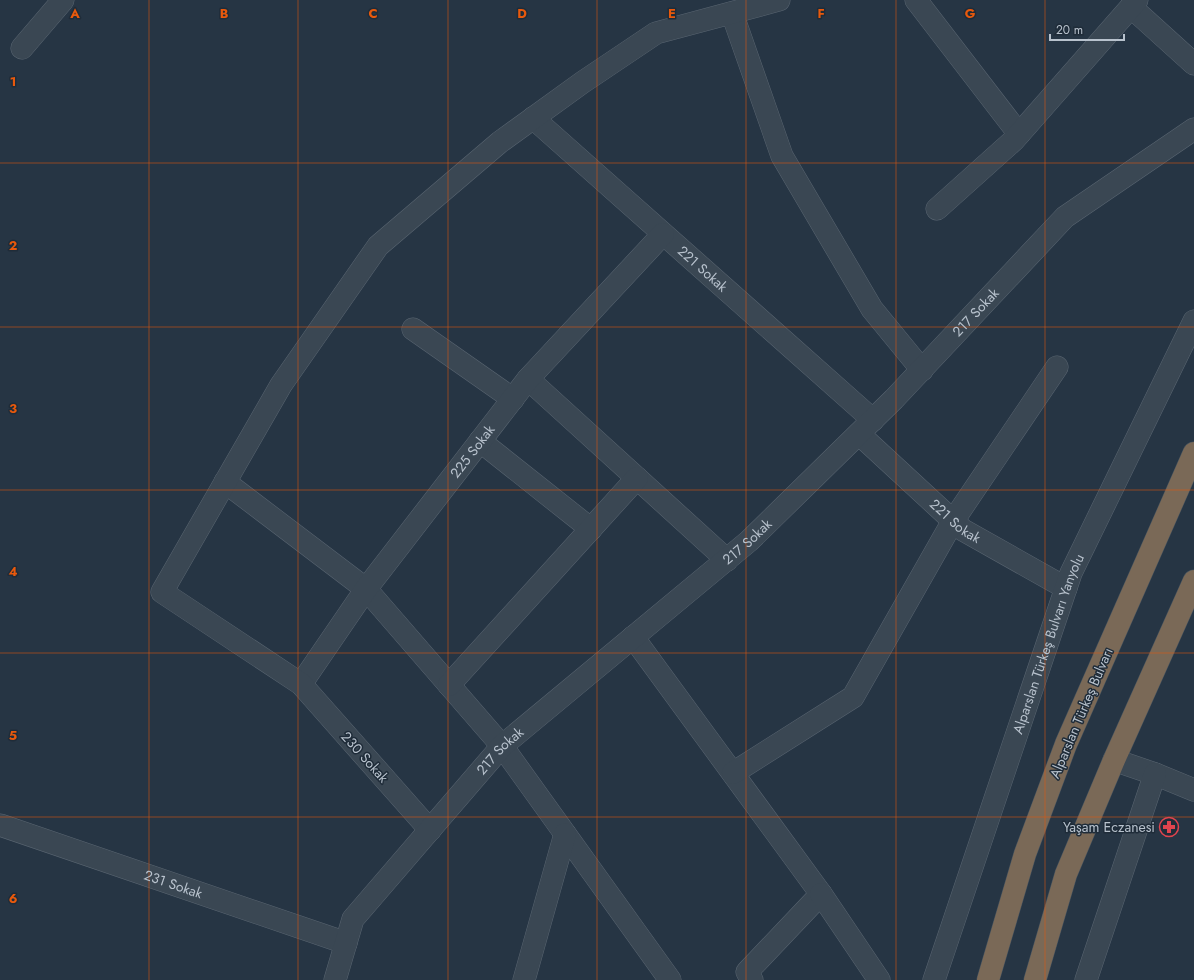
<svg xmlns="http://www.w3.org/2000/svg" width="1194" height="980" viewBox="0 0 1194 980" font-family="Jost,sans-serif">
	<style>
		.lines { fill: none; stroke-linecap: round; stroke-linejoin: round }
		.minor-casing { stroke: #596571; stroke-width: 23 }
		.highway-casing { stroke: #45525e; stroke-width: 23 }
		.minor { stroke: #3a4753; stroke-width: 22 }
		.highway { stroke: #7a6957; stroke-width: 22 }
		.grid { fill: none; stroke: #e8590c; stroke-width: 1; stroke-opacity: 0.55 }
		.labels { text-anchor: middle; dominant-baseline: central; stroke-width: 3; stroke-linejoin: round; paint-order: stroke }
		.street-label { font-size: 14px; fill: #b8c2cd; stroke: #1f2c39 }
		.poi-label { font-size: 14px; fill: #b8c2cd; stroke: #1f2c39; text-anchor: end }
		.grid-label { font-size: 13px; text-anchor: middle; font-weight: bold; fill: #e8590c; stroke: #1f2c39; stroke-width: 3; stroke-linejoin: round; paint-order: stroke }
	</style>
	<rect width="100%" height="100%" fill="#263544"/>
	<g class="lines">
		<g class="minor-casing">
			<g id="minor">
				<path d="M 916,0 L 1019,134"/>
				<path d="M 1131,7 L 1194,64"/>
				<path d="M 732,13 L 782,156 L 872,309 L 922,370"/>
				<path d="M 22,48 L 63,0"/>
				<path id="s1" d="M 533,118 L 873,420"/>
				<path d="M 937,209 L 1014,140 L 1137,0"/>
				<path d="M 413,329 L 513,399"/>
				<path d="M 528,379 L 727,560"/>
				<path id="s2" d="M 859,434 L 963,530 L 1066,588"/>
				<path d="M 480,441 L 591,529"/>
				<path d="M 225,482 L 366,589 L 502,746 L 670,980"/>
				<path d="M 633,637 L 821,894 L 747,972 L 752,980"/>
				<path id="s3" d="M 301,684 L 366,589 L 528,379 L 663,234"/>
				<path d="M 449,685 L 637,478"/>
				<path d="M 1114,760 L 1155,774 L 1194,790"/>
				<path d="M 733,773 L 853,697 L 953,521 L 1057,367"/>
				<path id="s4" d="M 0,825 L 346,943"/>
				<path d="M 430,830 L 301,684 L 162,592 L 281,385 L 378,246 L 500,142 L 583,82 L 656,33 L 779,0"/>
				<path d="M 821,894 L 879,980"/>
				<path id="s5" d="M 335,980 L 353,919 L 502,746 L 749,541 L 894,399 L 1065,217 L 1194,129"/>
				<path d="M 524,980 L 565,834"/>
				<path id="s6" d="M 934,980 L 1071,573 L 1194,321"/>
				<path d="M 1086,980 L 1155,774"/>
			</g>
		</g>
		<g class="highway-casing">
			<path id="highway" d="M 988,980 L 1025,854 L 1066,744 L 1194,453
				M 1035,980 L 1066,874 L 1114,760 L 1194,581"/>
		</g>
		<use href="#minor" class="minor"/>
		<use href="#highway" class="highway"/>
	</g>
	<path class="grid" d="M 149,0 L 149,980M 298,0 L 298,980M 448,0 L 448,980M 597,0 L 597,980M 746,0 L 746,980M 896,0 L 896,980M 1045,0 L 1045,980M 0,163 L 1194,163M 0,327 L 1194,327M 0,490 L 1194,490M 0,653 L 1194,653M 0,817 L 1194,817"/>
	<defs>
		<g id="pharmacy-ring" transform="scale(1)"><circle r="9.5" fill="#1f2c39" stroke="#e0444e" stroke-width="1.5"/><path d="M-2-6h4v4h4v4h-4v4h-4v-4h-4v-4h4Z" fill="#e0444e"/></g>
	</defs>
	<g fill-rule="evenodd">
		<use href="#pharmacy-ring" x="1169" y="827"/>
	</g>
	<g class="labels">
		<g class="street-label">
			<text stroke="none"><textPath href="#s1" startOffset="227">221 Sokak</textPath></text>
			<text stroke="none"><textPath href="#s5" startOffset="935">217 Sokak</textPath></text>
			<text stroke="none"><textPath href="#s3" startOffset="289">225 Sokak</textPath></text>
			<text stroke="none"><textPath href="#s2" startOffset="130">221 Sokak</textPath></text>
			<text stroke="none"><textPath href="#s5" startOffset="611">217 Sokak</textPath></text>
			<text stroke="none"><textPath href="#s6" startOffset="355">Alparslan Türkeş Bulvarı Yanyolu</textPath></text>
			<text transform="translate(1081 713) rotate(-67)">Alparslan Türkeş Bulvarı</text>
			<text stroke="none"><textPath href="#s5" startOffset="287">217 Sokak</textPath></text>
			<text transform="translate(365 757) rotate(48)">230 Sokak</text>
			<text stroke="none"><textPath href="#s4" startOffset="183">231 Sokak</textPath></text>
		</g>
		<g class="poi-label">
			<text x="1155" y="827">Yaşam Eczanesi</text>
		</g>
	</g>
	<g class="grid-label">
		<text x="75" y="18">A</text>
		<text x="224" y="18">B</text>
		<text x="373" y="18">C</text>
		<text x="522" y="18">D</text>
		<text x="672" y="18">E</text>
		<text x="821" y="18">F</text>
		<text x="970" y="18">G</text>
		<text x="13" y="86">1</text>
		<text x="13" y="250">2</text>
		<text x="13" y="413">3</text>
		<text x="13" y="576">4</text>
		<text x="13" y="740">5</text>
		<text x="13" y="903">6</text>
	</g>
	<path d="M1050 34v6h74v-6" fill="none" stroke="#b8c2cd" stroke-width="2"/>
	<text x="1056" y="34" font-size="12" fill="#b8c2cd" stroke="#1f2c39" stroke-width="3" paint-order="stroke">20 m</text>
</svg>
